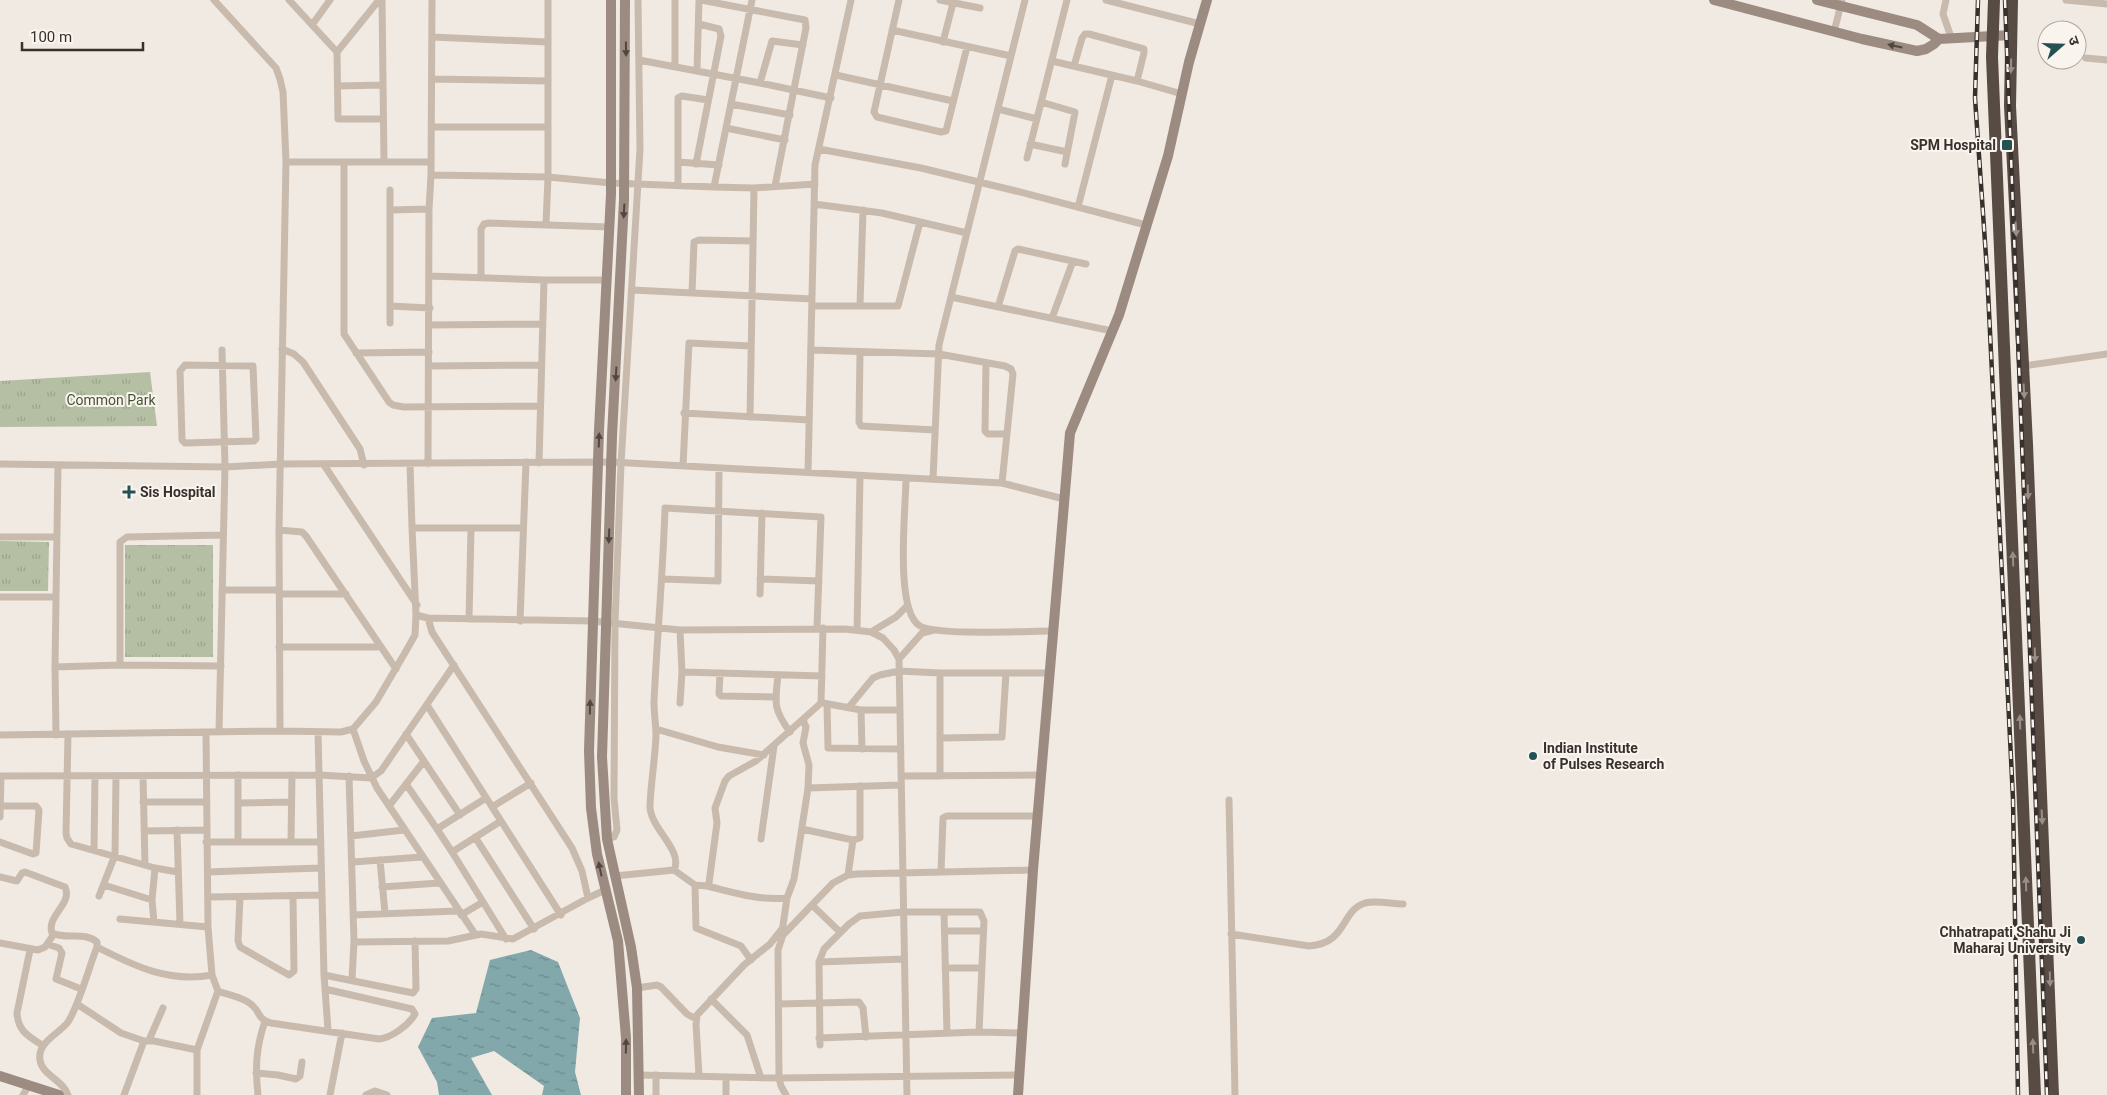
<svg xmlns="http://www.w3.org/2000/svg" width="2107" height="1095" viewBox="0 0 2107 1095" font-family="Roboto,'Noto Sans Devanagari',sans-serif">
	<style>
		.park { fill: url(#park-tufts) }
		.water { fill: url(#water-ripples) }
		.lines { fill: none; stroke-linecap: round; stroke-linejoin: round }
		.street { stroke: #c8bbae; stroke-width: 7 }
		.secondary { stroke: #9c8b80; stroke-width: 10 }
		.highway { stroke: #584b44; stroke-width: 12 }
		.rail-casing { stroke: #38302c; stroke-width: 4.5 }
		.rail { stroke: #f9f4ee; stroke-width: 2.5; stroke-dasharray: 8; stroke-linecap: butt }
		.oneway { fill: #514741 }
		.oneway2 { fill: #988f88 }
		.poi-dot { fill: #255155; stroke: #f9f4ee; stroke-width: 2 }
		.labels { text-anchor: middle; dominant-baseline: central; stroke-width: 4; stroke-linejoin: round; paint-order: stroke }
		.poi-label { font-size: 14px; font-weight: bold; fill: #38302c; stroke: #f9f4ee; text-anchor: end }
		.park-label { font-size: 14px; fill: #465432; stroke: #f9f4ee }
	</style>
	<defs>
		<pattern id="park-tufts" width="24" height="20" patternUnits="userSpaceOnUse" patternTransform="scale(1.25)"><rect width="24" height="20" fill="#b5bfa3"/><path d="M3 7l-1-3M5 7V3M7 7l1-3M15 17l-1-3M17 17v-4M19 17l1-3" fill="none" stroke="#9ca48c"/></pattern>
		<pattern id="water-ripples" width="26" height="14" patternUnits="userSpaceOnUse" patternTransform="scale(1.25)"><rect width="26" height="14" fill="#83a8ab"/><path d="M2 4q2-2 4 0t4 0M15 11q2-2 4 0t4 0" fill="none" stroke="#6c898b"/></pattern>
	</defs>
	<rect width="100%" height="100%" fill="#f1eae2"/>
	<path class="park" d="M 150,372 L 157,426 L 0,427 L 0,381 Z
		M 0,541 L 49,542 L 48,591 L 0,591 Z
		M 125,545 L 213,545 L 213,657 L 125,657 Z"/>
	<path class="water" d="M 531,950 L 558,962 L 580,1018 L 575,1072 L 581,1095 L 542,1095 L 544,1086 L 494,1051 L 471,1058 L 492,1095 L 439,1095 L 437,1082 L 418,1047 L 432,1018 L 476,1013 L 490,960 Z"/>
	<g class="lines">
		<path class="street" d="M 214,0 L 276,68 L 280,79 L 283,92 L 286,162 L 279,530 L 280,731
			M 289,0 L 337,52
			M 379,0 L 337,52 L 338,119 L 383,119
			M 382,0 L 384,162
			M 675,0 L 675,67
			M 701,0 L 805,20 L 806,28 L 775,186
			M 899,0 L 874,112 L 877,117 L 941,132 L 946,131 L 967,47
			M 940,0 L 980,8
			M 1106,0 L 1200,24
			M 1946,0 L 1943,14 L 1951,37
			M 2066,0 L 2107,4
			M 312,25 L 330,0
			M 892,30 L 1011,56
			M 1834,32 L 1842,0
			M 432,37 L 547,42
			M 943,42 L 953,3
			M 2086,58 L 2107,60
			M 639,60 L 760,83 L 831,98
			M 1052,61 L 1137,81 L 1182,94
			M 1074,66 L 1082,38 L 1085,34 L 1089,34 L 1144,49 L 1144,53 L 1137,81
			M 697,70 L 699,0
			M 836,75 L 953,101
			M 432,79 L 548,81
			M 760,83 L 772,41 L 803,45
			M 338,86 L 383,85
			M 1041,102 L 1075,112 L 1065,164
			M 731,104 L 790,115
			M 998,109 L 1037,119
			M 432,127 L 548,127
			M 726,128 L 785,140
			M 1030,144 L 1067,152
			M 819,149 L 921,168 L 1016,191 L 1146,225
			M 1027,158 L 1067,0
			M 286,162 L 431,162
			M 344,162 L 344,334 L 389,402 L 393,405 L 404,407 L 540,406
			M 678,162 L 719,165
			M 696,164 L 721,36 L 719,29 L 699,24
			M 431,175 L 548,177 L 611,183 L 714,187 L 754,188 L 815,184
			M 678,185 L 678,98 L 682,96 L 708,100
			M 714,187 L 752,0
			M 814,204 L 882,213 L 967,233
			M 1078,207 L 1112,75
			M 391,210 L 429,209
			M 546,224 L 548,177 L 548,0
			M 429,276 L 544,280 L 607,280
			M 481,277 L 481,229 L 484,224 L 489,223 L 610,227
			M 632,290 L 812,299
			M 692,293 L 694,242 L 699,240 L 753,241
			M 951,297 L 1112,331
			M 860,305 L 863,210
			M 390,306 L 430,308
			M 812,306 L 898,306 L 920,222
			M 998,307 L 1015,251 L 1018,249 L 1086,264
			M 1052,318 L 1073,261
			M 390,323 L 390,190
			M 429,325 L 543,324
			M 282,349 L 294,354 L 303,362 L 360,449 L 364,465
			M 811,350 L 939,354 L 1005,366 L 1011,369 L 1013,374 L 1002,483
			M 860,352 L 859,422 L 861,426 L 935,430
			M 356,353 L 429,352
			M 986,363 L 985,431 L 988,434 L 1006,434
			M 185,365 L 253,366 L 256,439 L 254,441 L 185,443 L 182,440 L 180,371 Z
			M 429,366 L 541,365
			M 2023,366 L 2107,354
			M 684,413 L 809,420
			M 750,417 L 754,188
			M 539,463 L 544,280
			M 0,464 L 225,467 L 281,464 L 611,462 L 1002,483 L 1064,499
			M 410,464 L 412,528 L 523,528
			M 428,464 L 429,209 L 431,175 L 432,0
			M 324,465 L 417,605
			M 683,466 L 689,343 L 751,346
			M 808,472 L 815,165 L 851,0
			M 906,478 C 906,507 894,611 920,626 C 939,636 1027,631 1053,631
			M 933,479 L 939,345 L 1025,0
			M 412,528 L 416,615
			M 279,530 L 302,532 L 306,536 L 396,669
			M 0,537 L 57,537
			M 663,579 L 718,581 L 719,468
			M 760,579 L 819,581
			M 222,590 L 279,590
			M 279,594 L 346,594
			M 760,594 L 762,513
			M 0,597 L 56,597
			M 469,619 L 471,528
			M 520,621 L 526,462
			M 817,628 L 821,517 L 665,508 C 663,573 657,637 654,702 C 654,714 656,725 656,736 C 655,759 651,782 650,805 C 649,828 684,850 674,870 L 695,885 L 707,886 L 709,883 L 717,823 L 715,808 L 725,781 L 729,776 L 756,761 L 821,703 L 823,628
			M 680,630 L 682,672 L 680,703
			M 857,630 L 860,476
			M 871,632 L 896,617 L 907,606
			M 279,647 L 381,647
			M 899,659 L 922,633 L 934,630
			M 221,666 L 120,665 L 120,542 L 127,537 L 223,535
			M 55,667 L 120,665
			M 682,672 L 822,676
			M 720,673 L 719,694 L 721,696 L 776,697
			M 940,673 L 940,776
			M 778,675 C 775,703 773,709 790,732
			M 823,703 L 861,710 L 900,710
			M 827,704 L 828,748 L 900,749
			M 427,705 L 561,915
			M 849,707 L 873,678 L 880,675 L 899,671 L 940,673 L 1049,673
			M 861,710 L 862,749
			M 803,720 L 806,727 L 803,743 L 809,765 L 808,788
			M 353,729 L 364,761 L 377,788 L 475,934
			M 656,729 L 718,747 L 764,755
			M 219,732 L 225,467 L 222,350
			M 318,732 L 324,975 L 328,1030
			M 68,734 L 66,833 L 67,838 L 71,844 L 155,868 L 178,872
			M 406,734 L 460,815
			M 0,735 L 280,731 L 341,732 L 353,729 L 376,702 L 406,651 L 415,635 L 416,615 L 428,618 L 592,621 L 680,630 L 845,629 L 871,632 L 883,638 L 894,650 L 899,659 L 907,1095
			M 56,735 L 55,667 L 58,465
			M 940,738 L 1002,737 L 1006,673
			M 0,776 L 319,775 L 371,778 L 381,771 L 454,665
			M 143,776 L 145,865
			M 349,776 L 354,942 L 352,979
			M 901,776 L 1041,775
			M 406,784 L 437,829
			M 486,798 L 437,829 L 452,852 L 501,821
			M 1229,800 L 1235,1095
			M 143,802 L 206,802
			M 238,803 L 291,802
			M 0,806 L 36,806 L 39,810 L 36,853 L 33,854 L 0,842
			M 389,806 L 424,761
			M 492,807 L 531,783
			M 0,817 L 1,776
			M 802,829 L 853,840 L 860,838 L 860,786
			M 177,830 L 180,924
			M 144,831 L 206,830
			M 351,836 L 404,830
			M 475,837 L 534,929
			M 607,839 L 614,837 L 617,830 L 614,798 L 615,623 L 621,464 L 640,149 L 638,0
			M 761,839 L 774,746
			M 206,842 L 320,842
			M 238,842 L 238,775
			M 291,842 L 292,775
			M 94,850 L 95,776
			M 452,852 L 506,939
			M 380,860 L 385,913
			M 353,862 L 422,857
			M 208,872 L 321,868
			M 941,872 L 943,818 L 947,816 L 1037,816
			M 848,875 L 853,840
			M 615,876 L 674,870
			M 0,877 L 17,881 L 22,873 L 25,872 L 65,887 C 73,904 46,916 52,933 C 66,940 85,931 97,942 L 97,947 C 89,967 79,1005 68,1022 C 59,1034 37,1042 40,1060 C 42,1075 63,1080 68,1095
			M 104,885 L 152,900
			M 695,885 L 696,928 L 741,946 L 751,960
			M 707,886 C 732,892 760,901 787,898 L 794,879 L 808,788 L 901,785
			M 382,887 L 439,883
			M 99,896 L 115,855 L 116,776
			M 208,897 L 322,895
			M 240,897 L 238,941 L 240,947 L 289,975 L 294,971 L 293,896
			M 588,898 L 605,890
			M 812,905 L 840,932
			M 944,912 L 947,1033
			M 353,915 L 458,911
			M 461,915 L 483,902
			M 120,919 L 208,927
			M 154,922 L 152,900 L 155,868
			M 945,931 L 983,931
			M 782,932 L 787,898
			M 1231,934 L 1309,946 C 1348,943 1340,911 1365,903 C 1376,900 1392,904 1403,904
			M 354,942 L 448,941 L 481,934 L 513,939 L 588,898 L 582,871 L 572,848 L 432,632 L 428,618
			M 0,943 L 38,950 L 45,947 L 54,934
			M 47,944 L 59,948 L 62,953 L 56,979 L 81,989
			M 97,947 C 134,966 169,983 212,975
			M 30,950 L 17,1013 C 18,1031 28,1036 42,1045
			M 819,962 L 824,949 L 849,924 L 860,916 L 903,912 L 980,912 L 984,921 L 979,1032
			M 945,968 L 981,968
			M 324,975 L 413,993 L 416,989 L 415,941
			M 637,988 L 657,985 L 661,987 L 687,1014 L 696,1019
			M 218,991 C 228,995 244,997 252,1005 C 261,1013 257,1019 271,1023 L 379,1039 C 391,1038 409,1025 415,1014 L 412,1009 L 325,989
			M 711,999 L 747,1035 L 761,1078
			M 77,1004 L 121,1033 L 144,1041 L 124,1095
			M 779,1004 L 859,1002 L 863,1008 L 866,1037
			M 819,1038 L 979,1032 L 1022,1033
			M 149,1040 L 163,1008
			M 144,1041 L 154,1041 L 197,1050
			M 820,1045 L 819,962 L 904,959
			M 256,1073 L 278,1075 L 296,1079 L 300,1076 L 302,1062
			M 639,1075 L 779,1078 L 1019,1075
			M 656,1075 L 656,1095
			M 699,1076 L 696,1024 L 697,1015 L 744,965 L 770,944 L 782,929
			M 726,1077 L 726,1095
			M 23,1095 L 29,1085
			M 197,1095 L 197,1050 L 218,991 L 212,975 L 208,927 L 206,732
			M 258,1095 C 255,1067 256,1048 265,1021
			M 330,1095 L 342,1033
			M 366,1095 L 375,1091 L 387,1095
			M 786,1095 L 781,1086 L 779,1078 L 778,950 L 783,935 L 833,883 L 848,875 L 857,874 L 1033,870"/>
		<path class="secondary" d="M 611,0 L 611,194 L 599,430 L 589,751 L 591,808 L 597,854 L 618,941 L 626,1038 L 626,1095
			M 625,0 L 624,200 L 612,436 L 602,757 L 607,839 L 631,947 L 637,988 L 639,1095
			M 1714,0 L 1862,39 L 1917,51 L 1926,49 L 1934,44 L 1939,39
			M 1817,0 L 1917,25 L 1939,39 L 2011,35
			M 0,1076 L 59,1095
			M 1018,1095 L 1033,870 L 1070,433 L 1119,315 L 1168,156 L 1189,62 L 1207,0"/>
		<path class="highway" d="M 1994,0 L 1992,57 L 2035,1095
			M 2012,0 L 2010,106 L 2027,444 L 2053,1095"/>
		<g class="rail-casing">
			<path id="rail" d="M 1978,0 L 1975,98 L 1987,271 L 2013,799 L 2018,1095
				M 2005,0 L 2047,1095"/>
		</g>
		<use href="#rail" class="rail"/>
	</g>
	<defs><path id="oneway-solid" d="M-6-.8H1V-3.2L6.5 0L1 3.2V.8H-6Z" transform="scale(1.25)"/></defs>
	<g class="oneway">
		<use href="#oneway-solid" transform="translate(1895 46) rotate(-168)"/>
		<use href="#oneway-solid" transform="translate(626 49) rotate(89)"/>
		<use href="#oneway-solid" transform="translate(624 211) rotate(93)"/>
		<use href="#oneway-solid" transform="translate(616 374) rotate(93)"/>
		<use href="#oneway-solid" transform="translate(599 440) rotate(-88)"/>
		<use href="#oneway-solid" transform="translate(609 536) rotate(92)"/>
		<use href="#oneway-solid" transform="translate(590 707) rotate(-89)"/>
		<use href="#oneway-solid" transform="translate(600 869) rotate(-102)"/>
		<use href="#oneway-solid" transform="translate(626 1046) rotate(-89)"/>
	</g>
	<g class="oneway2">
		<use href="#oneway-solid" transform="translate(2011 66) rotate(91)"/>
		<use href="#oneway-solid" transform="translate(2016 229) rotate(87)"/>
		<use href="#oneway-solid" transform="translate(2024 391) rotate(87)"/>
		<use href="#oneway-solid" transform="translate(2028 492) rotate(88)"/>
		<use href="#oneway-solid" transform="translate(2013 559) rotate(-92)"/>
		<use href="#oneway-solid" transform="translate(2035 655) rotate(88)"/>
		<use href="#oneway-solid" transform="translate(2020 722) rotate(-92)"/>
		<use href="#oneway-solid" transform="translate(2042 817) rotate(87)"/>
		<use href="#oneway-solid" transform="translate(2026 884) rotate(-92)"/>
		<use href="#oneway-solid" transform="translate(2050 979) rotate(88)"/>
		<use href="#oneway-solid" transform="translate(2033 1046) rotate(-92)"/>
	</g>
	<g class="poi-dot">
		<rect x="2001" y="139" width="12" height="12" rx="2.5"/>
		<path d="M126.5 484.5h5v5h5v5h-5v5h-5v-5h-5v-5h5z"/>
		<circle cx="1533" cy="756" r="5"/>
		<circle cx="2081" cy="940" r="5"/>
	</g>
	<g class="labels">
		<g class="poi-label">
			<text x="1996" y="145">SPM Hospital</text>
			<text x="140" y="492" text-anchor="start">Sis Hospital</text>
			<text x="1543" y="748" text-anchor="start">Indian Institute<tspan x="1543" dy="16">of Pulses Research</tspan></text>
			<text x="2071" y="932">Chhatrapati Shahu Ji<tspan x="2071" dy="16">Maharaj University</tspan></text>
		</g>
		<g class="park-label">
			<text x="111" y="400">Common Park</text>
		</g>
	</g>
	<g transform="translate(2062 45) rotate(70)"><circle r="24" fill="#f9f4ee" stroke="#aca6a0"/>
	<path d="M0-4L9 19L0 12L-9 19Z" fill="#255155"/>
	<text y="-8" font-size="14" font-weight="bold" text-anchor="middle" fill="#38302c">उ</text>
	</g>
	<path d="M22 42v8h121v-8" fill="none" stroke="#38302c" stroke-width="2.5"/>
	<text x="30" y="42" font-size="15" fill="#38302c" stroke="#f9f4ee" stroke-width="4" paint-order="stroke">100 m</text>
</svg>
